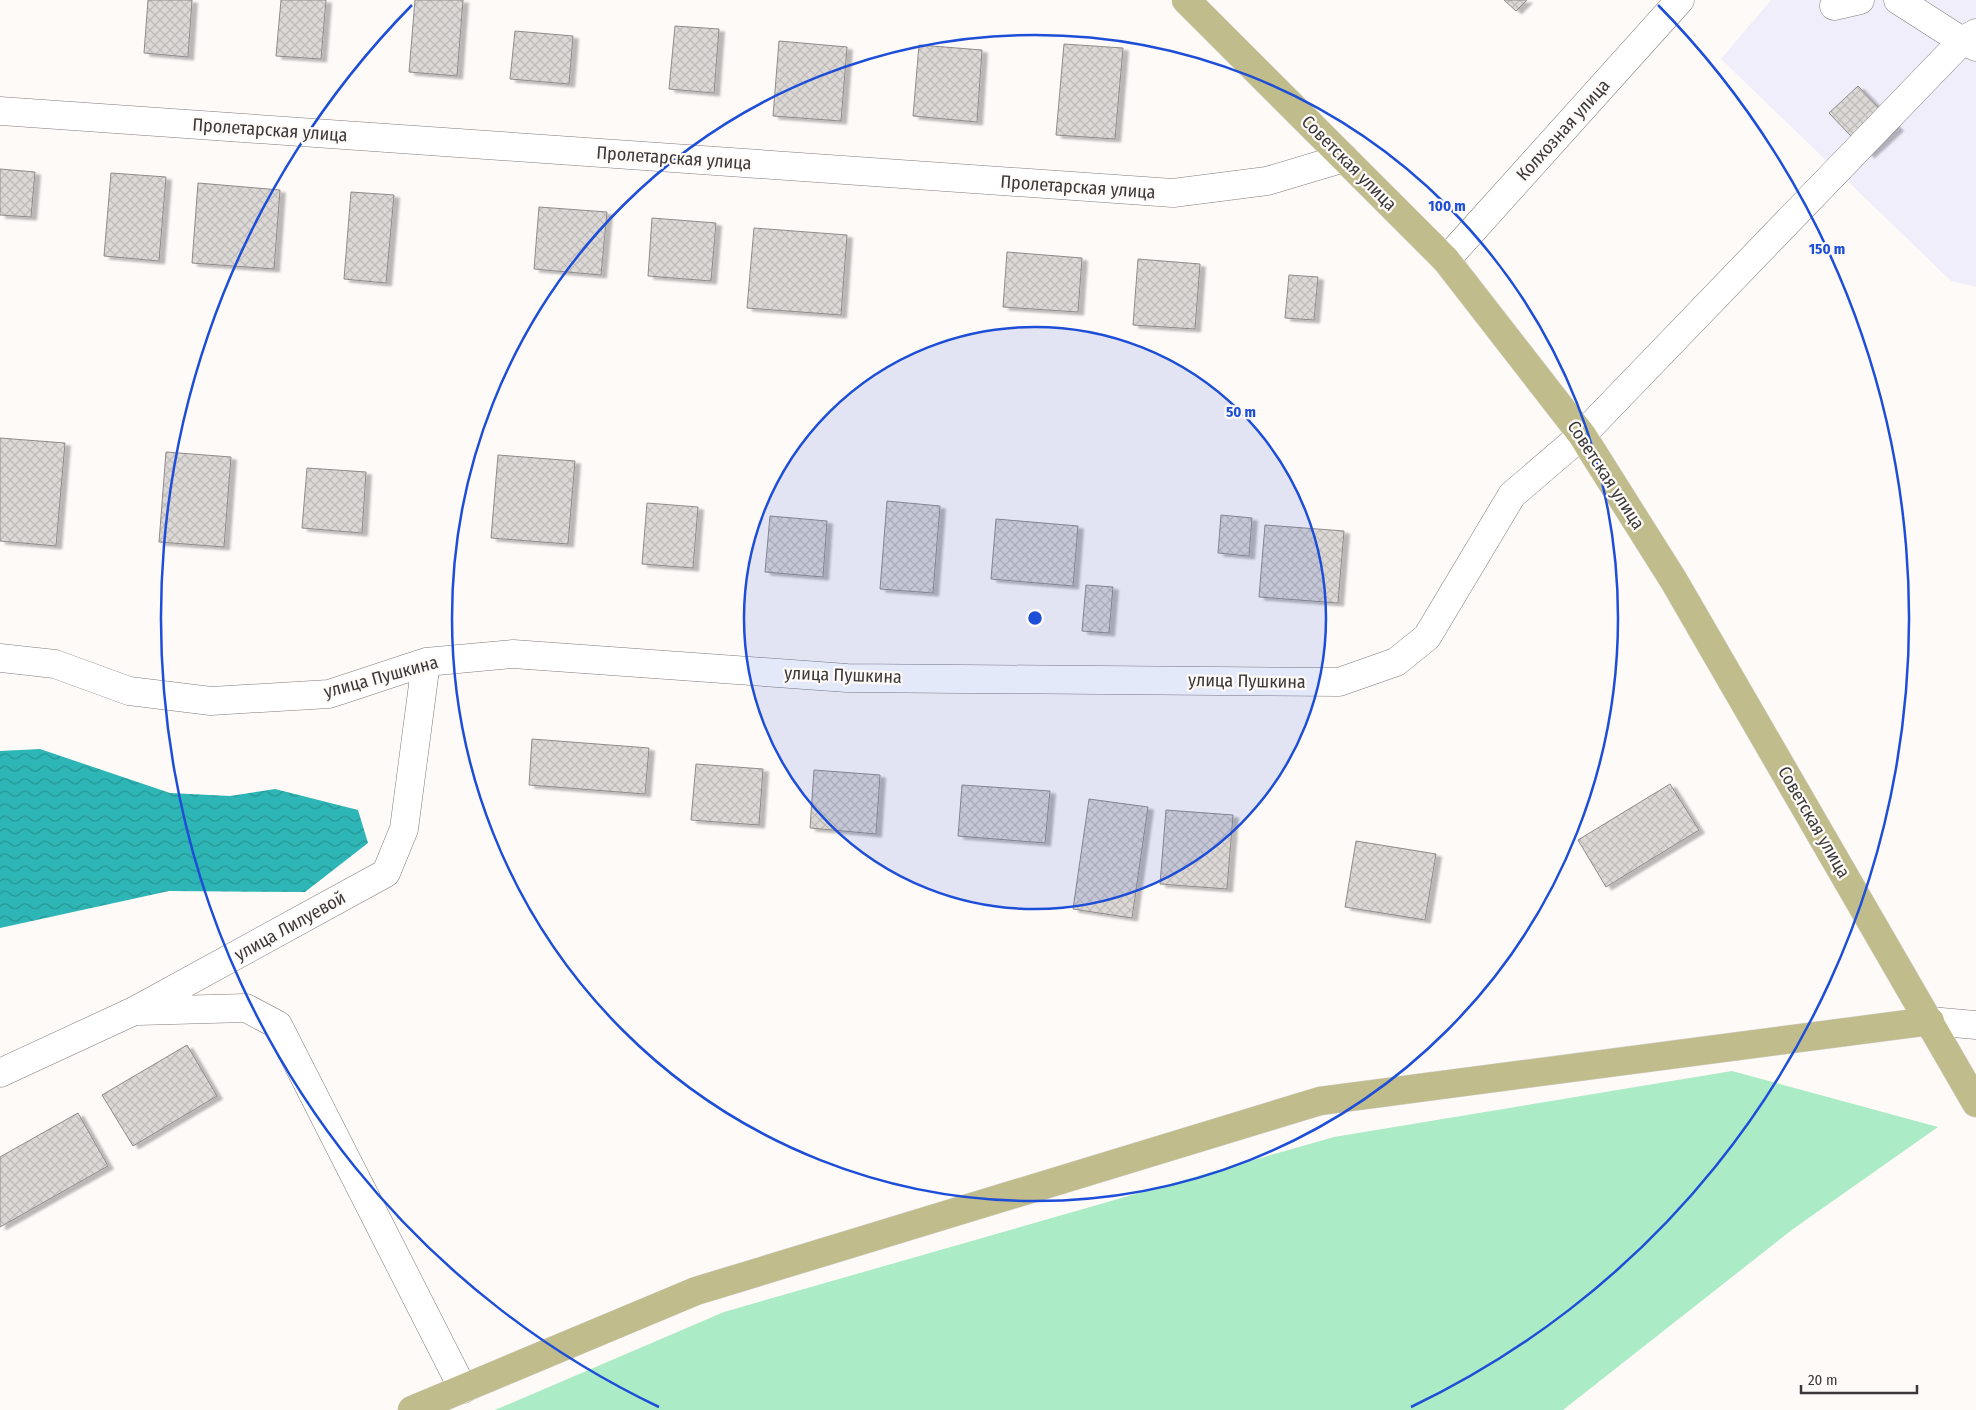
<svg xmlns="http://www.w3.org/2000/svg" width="1976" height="1410" viewBox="0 0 1976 1410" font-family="'Fira Sans Condensed',sans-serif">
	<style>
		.industrial { fill: #f1eefc }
		.green { fill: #abebc6 }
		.water { fill: url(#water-waves) }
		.building { fill: url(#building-cross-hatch); stroke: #8f8b8a; filter: url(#shadow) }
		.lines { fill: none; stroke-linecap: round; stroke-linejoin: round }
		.minor-casing { stroke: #807c7b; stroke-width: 29 }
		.major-casing { stroke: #d8d7d7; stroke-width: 29 }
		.minor { stroke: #fff; stroke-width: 28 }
		.major { stroke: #c1bc8b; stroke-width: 28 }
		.ring { fill: none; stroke: #1d4ed8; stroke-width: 2.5 }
		.labels { text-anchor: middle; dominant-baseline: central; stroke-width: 4.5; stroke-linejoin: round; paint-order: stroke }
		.street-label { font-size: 18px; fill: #3a3838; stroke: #fefaf8 }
		.centre { fill: #1d4ed8; stroke: #fefaf8; stroke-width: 2.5 }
		.ring-label { font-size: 15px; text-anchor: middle; font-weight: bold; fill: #1d4ed8; stroke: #fefaf8; stroke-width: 4.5; stroke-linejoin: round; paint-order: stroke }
	</style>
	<defs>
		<pattern id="water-waves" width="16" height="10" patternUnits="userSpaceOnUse" patternTransform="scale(1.25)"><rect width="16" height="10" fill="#2eb6b6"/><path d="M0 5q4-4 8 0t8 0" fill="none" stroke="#289595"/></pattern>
		<pattern id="building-cross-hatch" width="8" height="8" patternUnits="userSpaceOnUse" patternTransform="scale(1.25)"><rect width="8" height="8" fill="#dcd8d6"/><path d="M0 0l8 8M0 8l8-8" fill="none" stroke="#bebab8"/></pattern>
		<filter id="shadow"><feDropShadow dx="5.5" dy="3" stdDeviation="1" flood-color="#0004"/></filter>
	</defs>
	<rect width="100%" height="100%" fill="#fefaf8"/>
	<path class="industrial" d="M 1771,0 L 1976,0 L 1976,287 L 1951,281 L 1721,59 Z"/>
	<path class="green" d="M 1732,1071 L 1938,1127 L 1793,1229 L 1563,1410 L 495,1410 L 724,1312 L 1334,1137 Z"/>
	<path class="water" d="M 40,749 L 170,793 L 230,796 L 275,789 L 358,810 L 368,843 L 305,892 L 169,891 L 0,928 L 0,751 Z"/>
	<path class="building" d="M 148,0 L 192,0 L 188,57 L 144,53 Z
		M 281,0 L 326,0 L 321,59 L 276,56 Z
		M 415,0 L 463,0 L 457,76 L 409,72 Z
		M 1504,0 L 1527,0 L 1516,11 Z
		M 675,26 L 719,29 L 714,93 L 669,89 Z
		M 515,31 L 573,36 L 569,84 L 510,79 Z
		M 779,41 L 847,47 L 841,121 L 773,116 Z
		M 1064,44 L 1123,48 L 1115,139 L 1056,135 Z
		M 919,45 L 982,50 L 977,122 L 913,116 Z
		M 1858,86 L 1898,128 L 1869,155 L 1829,113 Z
		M 0,169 L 35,172 L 31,217 L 0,215 Z
		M 111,173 L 166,177 L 159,261 L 104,256 Z
		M 198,183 L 280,190 L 274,269 L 192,263 Z
		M 351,192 L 394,195 L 386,283 L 344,279 Z
		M 539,207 L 607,212 L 601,275 L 534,269 Z
		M 652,218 L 716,223 L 711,281 L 648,276 Z
		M 754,228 L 847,235 L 841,315 L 747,308 Z
		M 1007,252 L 1082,258 L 1078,312 L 1003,307 Z
		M 1138,259 L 1200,264 L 1195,329 L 1133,325 Z
		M 1289,275 L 1318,277 L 1314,320 L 1285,318 Z
		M 0,438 L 65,443 L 56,546 L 0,541 Z
		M 166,452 L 231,457 L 224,547 L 159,542 Z
		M 498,455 L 575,461 L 568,544 L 491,538 Z
		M 307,468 L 366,472 L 362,533 L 302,528 Z
		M 887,501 L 940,506 L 933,593 L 880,589 Z
		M 647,503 L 698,507 L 693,568 L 642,564 Z
		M 1221,515 L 1252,518 L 1249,556 L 1218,553 Z
		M 770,516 L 827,521 L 823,577 L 765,572 Z
		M 996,519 L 1078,526 L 1073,586 L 991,579 Z
		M 1265,525 L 1344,531 L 1338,603 L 1259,597 Z
		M 1086,585 L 1113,587 L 1109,633 L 1082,631 Z
		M 532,739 L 649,748 L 645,794 L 529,785 Z
		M 696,764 L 763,769 L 759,825 L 691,820 Z
		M 814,770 L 880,775 L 876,834 L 810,828 Z
		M 1670,784 L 1699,830 L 1606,887 L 1578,840 Z
		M 962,785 L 1050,791 L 1045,843 L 958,836 Z
		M 1089,799 L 1148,807 L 1132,918 L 1073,909 Z
		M 1166,810 L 1233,815 L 1227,889 L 1160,884 Z
		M 1356,841 L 1436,854 L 1425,920 L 1345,907 Z
		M 187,1045 L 217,1096 L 133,1146 L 102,1095 Z
		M 78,1113 L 108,1166 L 0,1227 L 0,1157 Z"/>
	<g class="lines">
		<g class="minor-casing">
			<path id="minor" d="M 1898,0 L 1962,41 L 1976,47
				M 1834,6 L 1860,0
				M 0,111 L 1173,193 L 1267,181 L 1344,158
				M 1446,260 L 1680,0
				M 0,658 L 55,664 L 129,691 L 211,701 L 329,694 L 426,662 L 513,654 L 847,678 L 1339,682 L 1396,662 L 1427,637 L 1512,495 L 1582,435 L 1962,41 L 1976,33
				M 138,1011 L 246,1008 L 278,1025 L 463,1389
				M 1930,1021 L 1976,1025
				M 0,1073 L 134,1011 L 386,873 L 404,829 L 426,662"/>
		</g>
		<g class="major-casing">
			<path id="major" d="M 1186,0 L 1446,260 L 1582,435 L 1674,581 L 1976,1103
				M 412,1410 L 696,1291 L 1320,1101 L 1930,1021"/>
		</g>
		<use href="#minor" class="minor"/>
		<use href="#major" class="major"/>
	</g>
	<circle cx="1035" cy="618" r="291" fill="#1d4ed8" fill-opacity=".12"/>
	<g class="ring">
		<circle cx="1035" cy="618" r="291"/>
		<circle cx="1035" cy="618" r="583"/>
		<path d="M659 1407A874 874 0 0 1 412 5M1658 5A874 874 0 0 1 1411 1407"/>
	</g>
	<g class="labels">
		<g class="street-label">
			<text transform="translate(270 130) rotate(4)">Пролетарская улица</text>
			<text transform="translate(1563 130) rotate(-48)">Колхозная улица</text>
			<text transform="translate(674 158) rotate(4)">Пролетарская улица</text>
			<text transform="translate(1349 163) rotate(45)">Советская улица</text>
			<text transform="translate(1078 187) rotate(4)">Пролетарская улица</text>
			<text transform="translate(1606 475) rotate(57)">Советская улица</text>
			<text transform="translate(843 675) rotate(2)">улица Пушкина</text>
			<text transform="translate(381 677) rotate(-15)">улица Пушкина</text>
			<text transform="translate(1247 681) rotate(1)">улица Пушкина</text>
			<text transform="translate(1814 822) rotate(60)">Советская улица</text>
			<text transform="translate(290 926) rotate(-29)">улица Лилуевой</text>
		</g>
	</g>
	<circle cx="1035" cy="618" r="8" class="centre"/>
	<g class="ring-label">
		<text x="1447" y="211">100 m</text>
		<text x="1827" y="254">150 m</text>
		<text x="1241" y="417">50 m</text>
	</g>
	<path d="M1801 1385v8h116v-8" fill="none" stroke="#3a3838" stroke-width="2.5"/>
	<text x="1808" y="1385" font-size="15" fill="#3a3838" stroke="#fefaf8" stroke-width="4" paint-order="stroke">20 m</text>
</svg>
